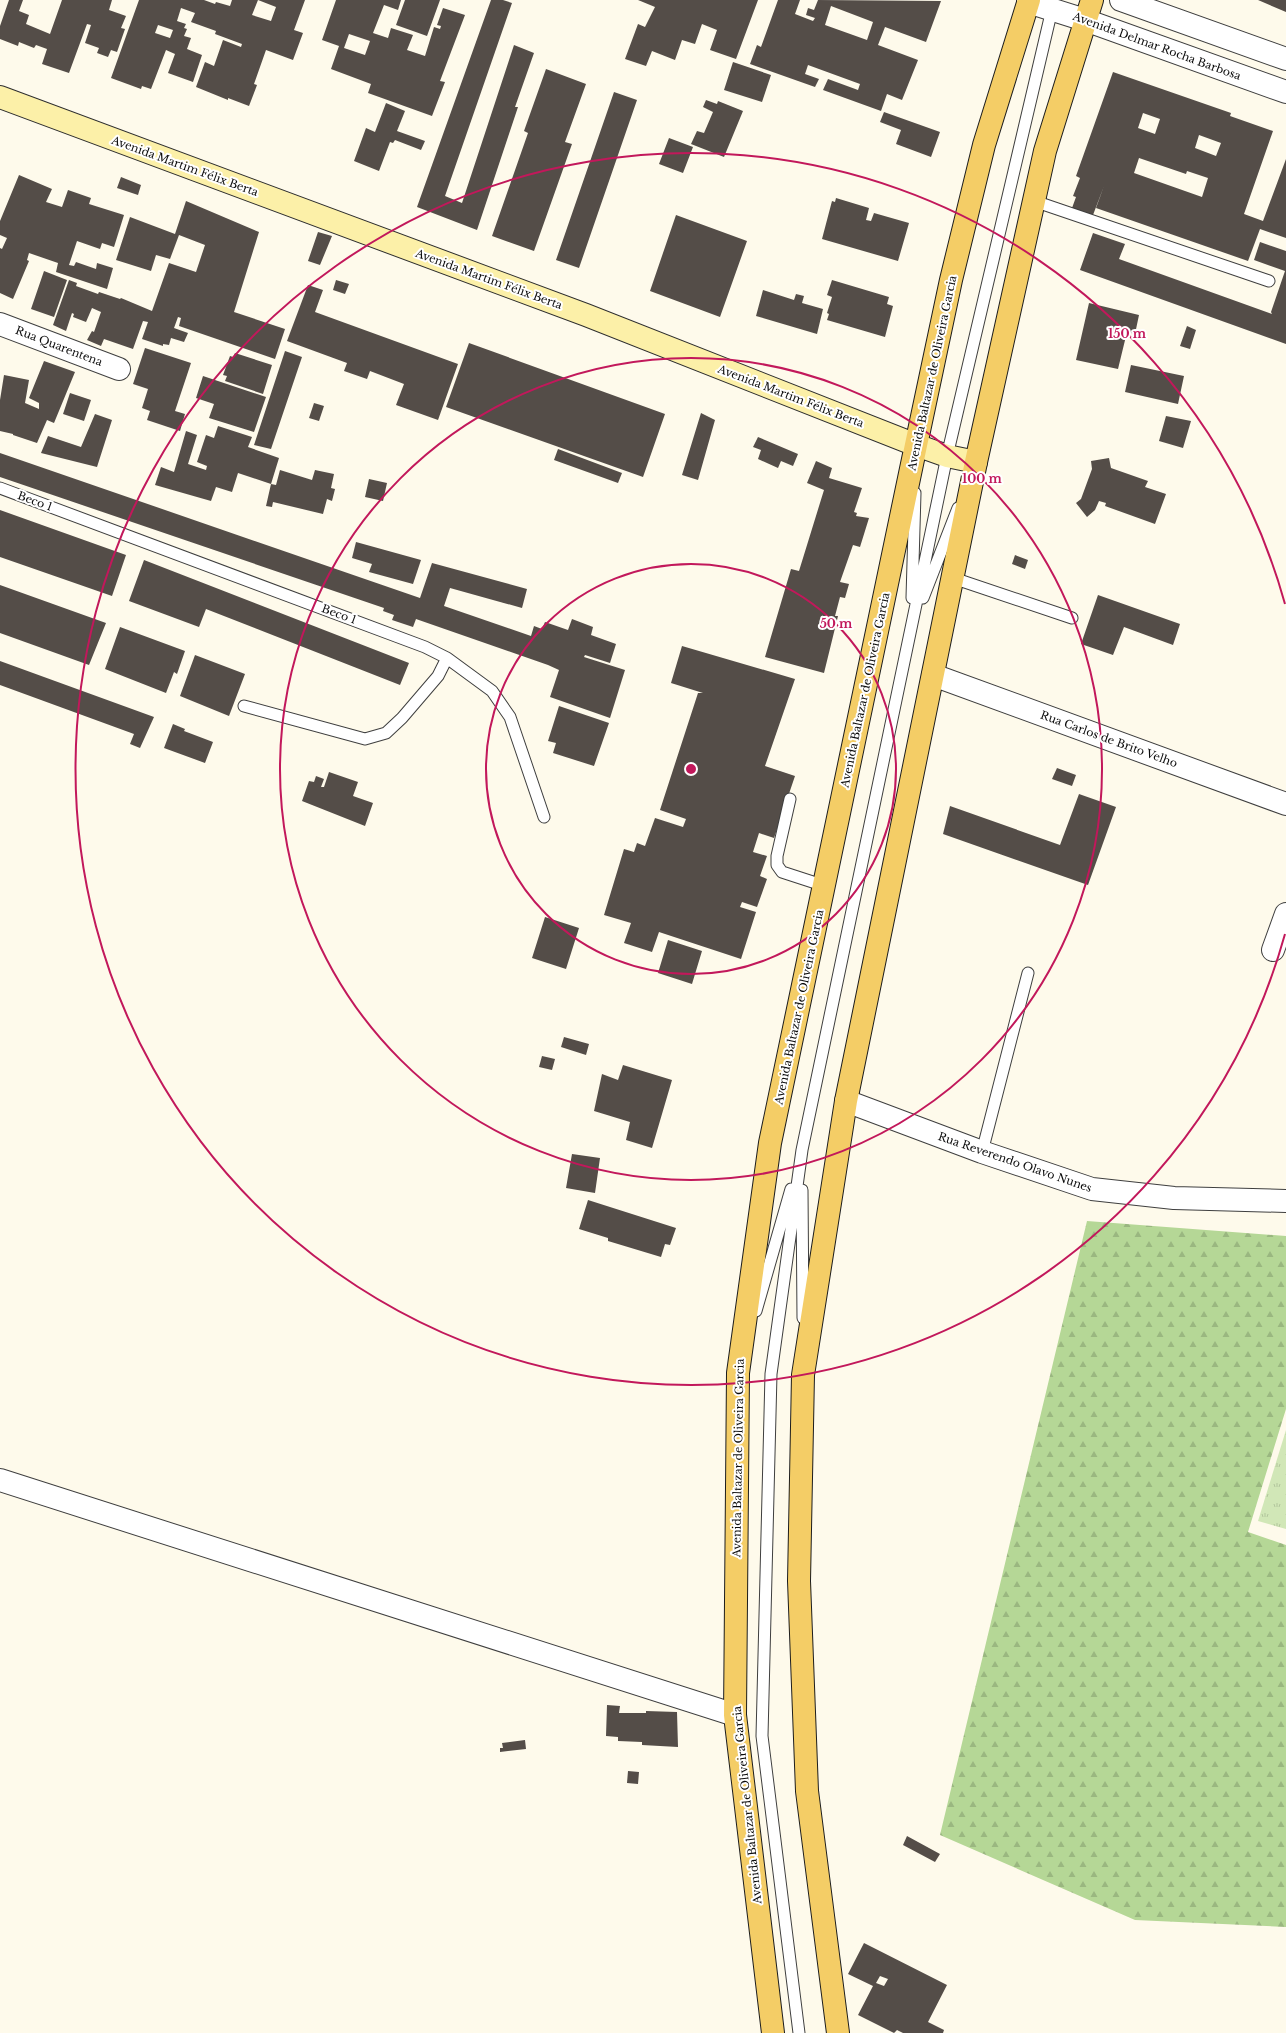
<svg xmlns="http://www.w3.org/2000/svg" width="1286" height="2033" viewBox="0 0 1286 2033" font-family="'Libre Baskerville',serif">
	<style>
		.forest { fill: url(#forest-firs) }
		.park { fill: url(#park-tufts) }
		.building { fill: #544d48; fill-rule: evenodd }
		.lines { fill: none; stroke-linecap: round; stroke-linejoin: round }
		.service-casing { stroke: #3f3f3f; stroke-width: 13 }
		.minor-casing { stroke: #3f3f3f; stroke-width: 24 }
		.tertiary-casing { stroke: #3f3f3f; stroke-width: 24 }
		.secondary-casing { stroke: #2e2e2e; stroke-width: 24 }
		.primary-casing { stroke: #1d1d1d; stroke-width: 24 }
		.service { stroke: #fff; stroke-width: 11 }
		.minor { stroke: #fff; stroke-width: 22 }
		.tertiary { stroke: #fff; stroke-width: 22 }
		.secondary { stroke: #fcf0a8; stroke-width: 22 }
		.primary { stroke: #f4cd66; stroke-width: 22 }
		.ring { fill: none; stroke: #c2185b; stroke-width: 2 }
		.labels { text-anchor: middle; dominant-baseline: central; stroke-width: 4; stroke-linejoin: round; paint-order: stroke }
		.street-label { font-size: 11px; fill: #0c0c0c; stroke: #fff }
		.centre { fill: #c2185b; stroke: #fff; stroke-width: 2 }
		.ring-label { font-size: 12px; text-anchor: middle; font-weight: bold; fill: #c2185b; stroke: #fff; stroke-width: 4; stroke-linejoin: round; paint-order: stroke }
	</style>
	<defs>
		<pattern id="forest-firs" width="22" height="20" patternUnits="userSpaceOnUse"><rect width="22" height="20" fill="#b5d796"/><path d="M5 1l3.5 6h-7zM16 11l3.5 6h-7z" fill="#9ab780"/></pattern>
		<pattern id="park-tufts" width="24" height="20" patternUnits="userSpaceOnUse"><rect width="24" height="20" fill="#d1e7b7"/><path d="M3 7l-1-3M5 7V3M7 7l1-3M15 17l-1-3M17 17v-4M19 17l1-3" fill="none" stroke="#b2c59c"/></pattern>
	</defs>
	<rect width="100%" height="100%" fill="#fefaeb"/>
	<path class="forest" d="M 1087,1221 L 1286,1236 L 1286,1409 L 1248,1532 L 1286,1545 L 1286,1927 L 1135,1920 L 940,1835 Z"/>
	<path class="park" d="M 1286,1430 L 1286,1529 L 1258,1521 Z"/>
	<path class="building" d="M 9,0 L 23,0 L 19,11 L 29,15 L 26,24 L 50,34 L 62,0 L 112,0 L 109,10 L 126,16 L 121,28 L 125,29 L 117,52 L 111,50 L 108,57 L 97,53 L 99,48 L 85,43 L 91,25 L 87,24 L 69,73 L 42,64 L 47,49 L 36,45 L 34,48 L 19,42 L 18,46 L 0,39 L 0,26 Z
		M 139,0 L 204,0 L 215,4 L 216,2 L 230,6 L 232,0 L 305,0 L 294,30 L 303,33 L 293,60 L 266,50 L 254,84 L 257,85 L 249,106 L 228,98 L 228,100 L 196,87 L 205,62 L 214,66 L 223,40 L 241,47 L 242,44 L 215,34 L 216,31 L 191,22 L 195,13 L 181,8 L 177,21 L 186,24 L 184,28 L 187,29 L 184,36 L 191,38 L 187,49 L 202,55 L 193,82 L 168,73 L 175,54 L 166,50 L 151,89 L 142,86 L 141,89 L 111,78 ZM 258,0 L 276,7 L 271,21 L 252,15 ZM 158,25 L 173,30 L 170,38 L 155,33 Z
		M 336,0 L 401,0 L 398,10 L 384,5 L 373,33 L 388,38 L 391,28 L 413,35 L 407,50 L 425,56 L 434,27 L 440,29 L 441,26 L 437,25 L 443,8 L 465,15 L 440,81 L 445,82 L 432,116 L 368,93 L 371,84 L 331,69 L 339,46 L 322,40 ZM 349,34 L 370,41 L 365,55 L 344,48 Z
		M 405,0 L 440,0 L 427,36 L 396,25 Z
		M 491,0 L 503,0 L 512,3 L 445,196 L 462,203 L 514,45 L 534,53 L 515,107 L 518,107 L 477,230 L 417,207 Z
		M 638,0 L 758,0 L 736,59 L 710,50 L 717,30 L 702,24 L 695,44 L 682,40 L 675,60 L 652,51 L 646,66 L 625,59 L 638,24 L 645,27 L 655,7 Z
		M 778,0 L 800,0 L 795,14 L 813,21 L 815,18 L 806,15 L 808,8 L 814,10 L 818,0 L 941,1 L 926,42 L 885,27 L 878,45 L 918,60 L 902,100 L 887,94 L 881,111 L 823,90 L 828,79 L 858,90 L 860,84 L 808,65 L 805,74 L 819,79 L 815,87 L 750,64 L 757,45 L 761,47 ZM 831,6 L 873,22 L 867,40 L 825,25 Z
		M 1258,0 L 1286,0 L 1286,12 Z
		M 733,62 L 771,75 L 762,102 L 724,90 Z
		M 546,69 L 586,84 L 565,142 L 572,144 L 534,251 L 492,236 L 528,133 L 524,131 Z
		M 1113,72 L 1231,113 L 1230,116 L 1273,131 L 1244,214 L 1263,221 L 1286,159 L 1286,238 L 1260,229 L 1248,261 L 1096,208 L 1104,186 L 1093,215 L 1072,208 L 1076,197 L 1073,196 L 1080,178 L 1076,176 ZM 1143,113 L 1160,119 L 1155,134 L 1138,128 ZM 1199,135 L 1221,143 L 1216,156 L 1195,148 ZM 1139,158 L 1186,174 L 1187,171 L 1208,178 L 1202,197 L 1134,173 Z
		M 614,92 L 637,100 L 579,268 L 556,260 Z
		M 706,100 L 717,104 L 718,101 L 743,111 L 724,157 L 691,144 L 697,131 L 704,133 L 713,112 L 703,107 Z
		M 386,103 L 405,111 L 397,131 L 425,141 L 421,150 L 395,140 L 393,143 L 390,142 L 379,171 L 354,161 L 366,128 L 375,132 Z
		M 884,112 L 940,132 L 931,157 L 896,144 L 901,130 L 880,122 Z
		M 669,138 L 693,147 L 683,173 L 659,164 Z
		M 19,175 L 52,189 L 46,202 L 62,207 L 68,190 L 91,198 L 89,204 L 124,215 L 114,247 L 102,243 L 100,249 L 77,241 L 69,265 L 74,266 L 76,262 L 96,269 L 97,263 L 113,268 L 107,289 L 56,272 L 58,263 L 29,253 L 27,260 L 29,261 L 13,299 L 0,293 L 0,248 L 2,249 L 7,238 L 0,235 L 0,221 Z
		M 121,177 L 141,185 L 138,195 L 117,188 Z
		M 836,198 L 869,208 L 866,220 L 871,221 L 874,213 L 909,223 L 898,261 L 822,239 L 832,201 L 835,202 Z
		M 186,201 L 259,232 L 234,312 L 285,329 L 275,359 L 179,326 L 181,318 L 178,317 L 174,328 L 188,333 L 184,342 L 171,338 L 169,345 L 163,344 L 163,346 L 142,339 L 148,322 L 143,321 L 133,349 L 104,339 L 101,346 L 87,340 L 92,331 L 94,332 L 101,312 L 92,308 L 86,322 L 73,317 L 74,314 L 72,313 L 66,331 L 53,325 L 69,280 L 77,283 L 76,286 L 98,294 L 99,292 L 120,299 L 121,298 L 152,311 L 169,263 L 196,272 L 205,245 L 179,235 L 170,259 L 156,255 L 151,271 L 116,260 L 130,217 L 175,234 Z
		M 676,215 L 747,241 L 720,317 L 650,291 Z
		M 318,232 L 332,236 L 320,265 L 308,261 Z
		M 1093,233 L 1125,244 L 1119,259 L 1272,314 L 1271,312 L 1285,271 L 1254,260 L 1260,242 L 1286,251 L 1286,344 L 1080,270 Z
		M 44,271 L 67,280 L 54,317 L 31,309 Z
		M 336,280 L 349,284 L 345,294 L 333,290 Z
		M 832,280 L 889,297 L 887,304 L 893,306 L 885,337 L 827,320 L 829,314 L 827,313 L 832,297 L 827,295 Z
		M 308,285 L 323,290 L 315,312 L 458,364 L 438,420 L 396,405 L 404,384 L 370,371 L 367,379 L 344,371 L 347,363 L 287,341 Z
		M 763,290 L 794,300 L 796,294 L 804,296 L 802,303 L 823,309 L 817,334 L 756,316 Z
		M 1089,303 L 1139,315 L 1135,334 L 1127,332 L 1118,369 L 1076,360 Z
		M 1187,326 L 1196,330 L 1190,349 L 1180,346 Z
		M 469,343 L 665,414 L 643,477 L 446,407 Z
		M 145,348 L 191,363 L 175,411 L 185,414 L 180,431 L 147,420 L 150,411 L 142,408 L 148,389 L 133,384 Z
		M 285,351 L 302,357 L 271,449 L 254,445 Z
		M 235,353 L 272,365 L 263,394 L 225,381 L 227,376 L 223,375 L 230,356 L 233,357 Z
		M 44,361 L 75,372 L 54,423 L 47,420 L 37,443 L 13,435 L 13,434 L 0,431 L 0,400 L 4,375 L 29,380 L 25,403 L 39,409 L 39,403 L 29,398 Z
		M 1131,365 L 1184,376 L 1178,404 L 1125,392 Z
		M 203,376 L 266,397 L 254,432 L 209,418 L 214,404 L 196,398 Z
		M 70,393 L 91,400 L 84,421 L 63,414 Z
		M 314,403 L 324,406 L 319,421 L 309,418 Z
		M 701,413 L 715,420 L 698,480 L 682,475 Z
		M 95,414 L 112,420 L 97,467 L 41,453 L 48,436 L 81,447 Z
		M 1166,416 L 1191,421 L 1183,448 L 1159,441 Z
		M 218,426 L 252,437 L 248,447 L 279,458 L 271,484 L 238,473 L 232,492 L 216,487 L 211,501 L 155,485 L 161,467 L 174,472 L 186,431 L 197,435 L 188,464 L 206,470 L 207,466 L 197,462 L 206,435 L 214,438 Z
		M 758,437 L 798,454 L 793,466 L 781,461 L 778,468 L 758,459 L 761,450 L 753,447 Z
		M 558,449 L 622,473 L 618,483 L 554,460 Z
		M 0,453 L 420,598 L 432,563 L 527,589 L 522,608 L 450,588 L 444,606 L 531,636 L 534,626 L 542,629 L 545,622 L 568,630 L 572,619 L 593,627 L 591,635 L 616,644 L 610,663 L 585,655 L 584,657 L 625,670 L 610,718 L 550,697 L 559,670 L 548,665 L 416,619 L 413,627 L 392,620 L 394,615 L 383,611 L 384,608 L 0,477 Z
		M 1109,458 L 1111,468 L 1148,481 L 1145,487 L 1166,494 L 1155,524 L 1105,506 L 1106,503 L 1099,501 L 1095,510 L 1087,517 L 1076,503 L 1081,499 L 1092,469 L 1091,461 Z
		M 816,461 L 832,468 L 829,478 L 862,488 L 854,512 L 857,513 L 856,516 L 869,518 L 860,547 L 853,545 L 840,582 L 849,584 L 845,598 L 840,597 L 835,616 L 838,616 L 824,673 L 765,657 L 791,569 L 799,571 L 824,490 L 807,483 Z
		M 280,470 L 312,480 L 315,470 L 334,474 L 331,488 L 335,489 L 332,501 L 327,499 L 323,514 L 273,502 L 272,507 L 266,506 L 271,484 L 276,485 Z
		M 369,479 L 387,483 L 383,501 L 365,497 Z
		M 0,510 L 126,555 L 112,596 L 0,557 Z
		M 356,542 L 421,560 L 413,584 L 369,572 L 372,564 L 352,558 Z
		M 1015,555 L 1028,560 L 1025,569 L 1012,564 Z
		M 144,560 L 409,663 L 400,685 L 206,609 L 199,627 L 129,601 Z
		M 0,585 L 106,623 L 89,665 L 0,633 Z
		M 1098,595 L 1180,624 L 1173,645 L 1124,627 L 1113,655 L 1081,644 Z
		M 120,627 L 185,651 L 177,674 L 174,672 L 166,693 L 105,669 Z
		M 682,646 L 795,679 L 765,766 L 795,776 L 774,838 L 759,833 L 753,852 L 767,856 L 760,876 L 767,879 L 757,907 L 742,902 L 740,907 L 756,912 L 741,959 L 659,932 L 652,952 L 624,943 L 631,923 L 604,915 L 624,849 L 634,852 L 637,843 L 645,846 L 655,818 L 683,827 L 686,819 L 660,810 L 698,693 L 703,693 L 671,683 Z
		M 195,655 L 245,674 L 229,716 L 180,696 Z
		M 0,661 L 154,717 L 140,748 L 130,744 L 134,734 L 0,685 Z
		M 559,706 L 609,723 L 594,766 L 553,753 L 556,743 L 548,741 Z
		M 173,724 L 185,729 L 184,731 L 213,742 L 205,763 L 164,748 Z
		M 1057,768 L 1076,775 L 1072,786 L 1052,779 Z
		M 329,772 L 358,782 L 353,796 L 373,803 L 365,826 L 302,801 L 309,781 L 314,782 L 316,776 L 324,779 L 321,787 L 324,787 Z
		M 1079,794 L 1116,807 L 1088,885 L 943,834 L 950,806 L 1060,845 Z
		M 545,917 L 579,928 L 566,969 L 532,958 Z
		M 668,940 L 702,951 L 692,984 L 658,973 Z
		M 564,1037 L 589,1044 L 586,1055 L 561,1047 Z
		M 542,1056 L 555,1059 L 552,1070 L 539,1067 Z
		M 623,1065 L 672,1080 L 652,1148 L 626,1140 L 630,1122 L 594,1111 L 602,1074 L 618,1080 Z
		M 572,1154 L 600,1158 L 595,1193 L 566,1188 Z
		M 588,1200 L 676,1228 L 670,1245 L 665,1244 L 661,1257 L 608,1241 L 608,1238 L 579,1229 Z
		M 607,1705 L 620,1706 L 619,1713 L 646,1713 L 646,1711 L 677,1712 L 678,1747 L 642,1745 L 642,1742 L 618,1741 L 618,1737 L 606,1736 Z
		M 525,1740 L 526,1749 L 500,1752 L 500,1748 L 503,1748 L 502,1743 Z
		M 628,1771 L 639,1772 L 638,1784 L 627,1783 Z
		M 907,1836 L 940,1854 L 935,1862 L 903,1845 Z
		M 864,1943 L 947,1985 L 928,2022 L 944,2030 L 943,2033 L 903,2033 L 897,2030 L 894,2033 L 858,2015 L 873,1986 L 848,1974 ZM 880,1976 L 888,1979 L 884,1986 L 876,1983 Z"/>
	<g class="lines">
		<g class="service-casing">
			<path id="service" d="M 1034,201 L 1269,281
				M 0,488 L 425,647 L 447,658 L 438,676 L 402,718 L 386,733 L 365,739 L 244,706
				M 953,578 L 1072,618
				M 912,598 L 915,493
				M 923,598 L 958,508
				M 447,658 L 492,691 L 510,717 L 544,817
				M 790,799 L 777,856 L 777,865 L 782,872 L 825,886
				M 982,1152 L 1028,973
				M 802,1190 L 803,1318
				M 756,1311 L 791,1189
				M 799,2033 L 762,1736 L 771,1374 L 802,1150 L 947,456 L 1053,5"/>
		</g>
		<g class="minor-casing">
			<path id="minor" d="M 0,324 L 119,369
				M 933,675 L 1286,804
				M 1273,950 L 1286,914
				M 846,1101 L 982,1152 L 1092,1189 L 1174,1198 L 1286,1201
				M 0,1480 L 735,1715"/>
		</g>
		<g class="tertiary-casing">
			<path id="tertiary" d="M 1121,0 L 1286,59
				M 1028,2 L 1085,20 L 1286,92"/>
		</g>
		<g class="secondary-casing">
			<path id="secondary" d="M 0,97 L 586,315 L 916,445 L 947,456 L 976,462"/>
		</g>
		<g class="primary-casing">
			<path id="primary" d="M 773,2033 L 735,1715 L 738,1373 L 770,1143 L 916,445 L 951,280 L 984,145 L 1029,0
				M 838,2033 L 807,1791 L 799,1581 L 803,1375 L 846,1101 L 976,462 L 1045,151 L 1092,0"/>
		</g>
		<use href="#service" class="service"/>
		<use href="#minor" class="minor"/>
		<use href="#tertiary" class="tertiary"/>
		<use href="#secondary" class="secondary"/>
		<use href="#primary" class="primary"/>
	</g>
	<g class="ring">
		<circle cx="691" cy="769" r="205"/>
		<circle cx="691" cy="769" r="411"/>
		<path d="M1285 934A616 616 0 1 1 1285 604"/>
	</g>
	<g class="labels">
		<g class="street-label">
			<text transform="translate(1157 46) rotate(20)">Avenida Delmar Rocha Barbosa</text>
			<text transform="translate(185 166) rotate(20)">Avenida Martim Félix Berta</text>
			<text transform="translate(489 279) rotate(20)">Avenida Martim Félix Berta</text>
			<text transform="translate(59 346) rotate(21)">Rua Quarentena</text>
			<text transform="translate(932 373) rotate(-78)">Avenida Baltazar de Oliveira Garcia</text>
			<text transform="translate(791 396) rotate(21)">Avenida Martim Félix Berta</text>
			<text transform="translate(35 501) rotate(20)">Beco 1</text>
			<text transform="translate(339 614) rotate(20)">Beco 1</text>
			<text transform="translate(865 690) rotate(-78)">Avenida Baltazar de Oliveira Garcia</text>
			<text transform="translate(1109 739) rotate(20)">Rua Carlos de Brito Velho</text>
			<text transform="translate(799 1007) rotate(-78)">Avenida Baltazar de Oliveira Garcia</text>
			<text transform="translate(1015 1162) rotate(19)">Rua Reverendo Olavo Nunes</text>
			<text transform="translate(738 1458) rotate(-89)">Avenida Baltazar de Oliveira Garcia</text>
			<text transform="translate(747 1805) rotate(-96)">Avenida Baltazar de Oliveira Garcia</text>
		</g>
	</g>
	<circle cx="691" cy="769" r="6" class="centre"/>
	<g class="ring-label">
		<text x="1127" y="338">150 m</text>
		<text x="982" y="483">100 m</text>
		<text x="836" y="628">50 m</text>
	</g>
</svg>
